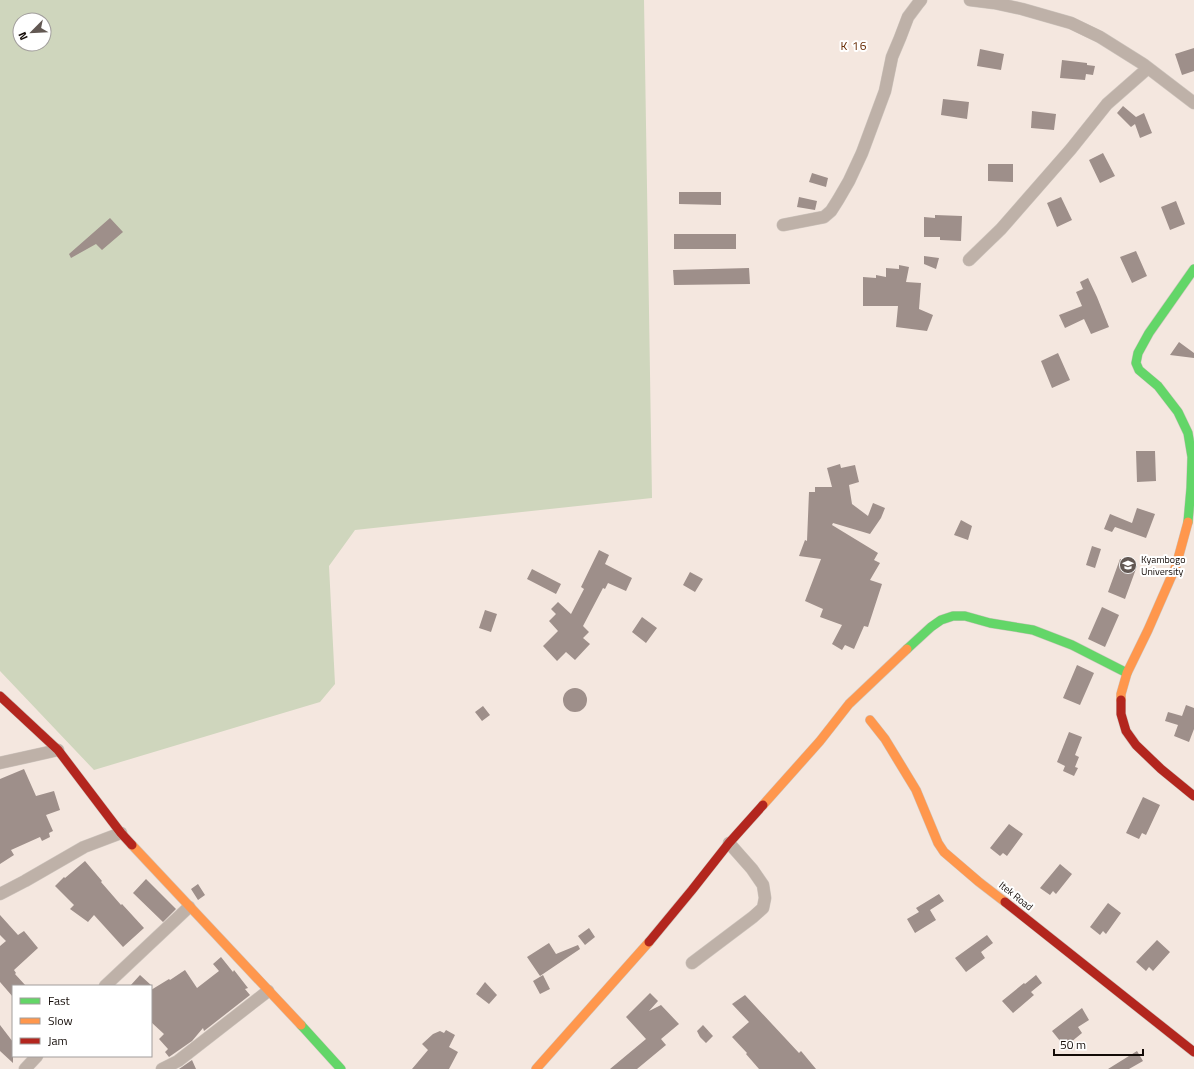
<svg xmlns="http://www.w3.org/2000/svg" width="1194" height="1069" viewBox="0 0 1194 1069" font-family="'Titillium Web',sans-serif">
	<style>
		.green { fill: #cfd6bd; fill-rule: evenodd }
		.building { fill: #9e8f8a }
		.lines { fill: none; stroke-linecap: round; stroke-linejoin: round }
		.street-casing { stroke: #cec5be; stroke-width: 13 }
		.fast-casing { stroke: #cec5be; stroke-width: 10 }
		.slow-casing { stroke: #cec5be; stroke-width: 10 }
		.jam-casing { stroke: #cec5be; stroke-width: 10 }
		.street { stroke: #beb1a8; stroke-width: 12 }
		.fast { stroke: #63d668; stroke-width: 9 }
		.slow { stroke: #ff974d; stroke-width: 9 }
		.jam { stroke: #b3261e; stroke-width: 9 }
		.labels { text-anchor: middle; dominant-baseline: central; stroke-width: 4; stroke-linejoin: round; paint-order: stroke }
		.poi-label { font-size: 10px; fill: #130b07; stroke: #fff; text-anchor: start }
		.street-label { font-size: 10px; fill: #130b07; stroke: #fff }
		.quarter-label { font-size: 12px; letter-spacing: 1px; fill: #662900; stroke: #fff }
	</style>
	<rect width="100%" height="100%" fill="#f4e7df"/>
	<path class="green" d="M 0,0 L 644,0 L 652,498 L 355,530 L 329,566 L 335,684 L 320,702 L 94,770 L 0,671 ZM 20,20 L 44,20 L 44,44 L 20,44 Z"/>
	<path class="building" d="M 1194,48 L 1194,71 L 1182,75 L 1175,54 Z
		M 980,49 L 1004,54 L 1001,70 L 977,66 Z
		M 1062,60 L 1087,63 L 1087,65 L 1095,66 L 1093,75 L 1086,74 L 1085,80 L 1060,78 Z
		M 943,99 L 969,102 L 967,119 L 941,115 Z
		M 1123,106 L 1136,117 L 1144,113 L 1152,133 L 1140,138 L 1135,124 L 1131,127 L 1117,113 Z
		M 1032,111 L 1056,114 L 1054,130 L 1031,128 Z
		M 1103,153 L 1115,176 L 1100,183 L 1089,160 Z
		M 988,164 L 1013,164 L 1013,182 L 988,181 Z
		M 812,173 L 828,178 L 826,187 L 809,182 Z
		M 679,192 L 721,192 L 721,205 L 679,204 Z
		M 799,197 L 817,201 L 815,210 L 797,207 Z
		M 1061,197 L 1072,220 L 1057,227 L 1047,203 Z
		M 1176,201 L 1185,224 L 1170,230 L 1161,207 Z
		M 935,215 L 962,216 L 961,241 L 940,240 L 940,237 L 924,237 L 924,217 L 935,218 Z
		M 110,218 L 123,232 L 102,250 L 96,244 L 71,258 L 69,254 Z
		M 674,234 L 736,234 L 736,249 L 674,249 Z
		M 1136,251 L 1147,276 L 1132,283 L 1120,257 Z
		M 924,256 L 939,258 L 936,269 L 924,264 Z
		M 899,265 L 909,267 L 906,282 L 921,283 L 919,309 L 933,315 L 927,331 L 896,327 L 898,306 L 863,306 L 863,277 L 876,278 L 876,275 L 886,277 L 886,268 L 899,269 Z
		M 749,268 L 750,284 L 674,285 L 673,270 Z
		M 1088,278 L 1097,297 L 1109,327 L 1091,334 L 1084,319 L 1065,328 L 1059,315 L 1082,306 L 1076,292 L 1083,289 L 1080,282 Z
		M 1179,342 L 1194,353 L 1194,358 L 1170,355 Z
		M 1058,353 L 1070,380 L 1052,388 L 1041,361 Z
		M 1136,451 L 1155,451 L 1156,481 L 1137,482 Z
		M 840,464 L 841,468 L 855,465 L 859,482 L 849,485 L 852,504 L 868,516 L 873,503 L 885,508 L 881,518 L 870,534 L 833,523 L 832,525 L 878,553 L 874,560 L 880,563 L 870,580 L 882,584 L 868,627 L 864,626 L 854,649 L 845,645 L 842,650 L 832,644 L 842,625 L 820,617 L 823,609 L 805,601 L 821,559 L 799,556 L 805,540 L 807,541 L 809,492 L 815,492 L 815,487 L 832,487 L 827,468 Z
		M 1137,508 L 1155,514 L 1146,538 L 1115,527 L 1112,532 L 1104,529 L 1110,514 L 1132,523 Z
		M 961,520 L 972,526 L 968,540 L 954,535 Z
		M 1092,546 L 1101,549 L 1095,568 L 1086,565 Z
		M 599,550 L 609,555 L 605,564 L 632,578 L 626,591 L 608,583 L 605,589 L 603,588 L 583,626 L 589,632 L 583,638 L 590,644 L 575,660 L 566,652 L 557,661 L 543,646 L 558,631 L 549,621 L 556,614 L 551,609 L 558,602 L 571,614 L 584,589 L 581,587 Z
		M 1120,559 L 1137,566 L 1125,599 L 1108,592 Z
		M 532,569 L 561,584 L 556,594 L 527,579 Z
		M 690,572 L 703,579 L 695,592 L 683,585 Z
		M 1102,607 L 1119,615 L 1105,647 L 1088,639 Z
		M 485,610 L 497,614 L 491,632 L 479,628 Z
		M 642,617 L 657,628 L 646,643 L 632,632 Z
		M 1077,665 L 1094,673 L 1080,705 L 1063,698 Z
		M563 700a12 12 0 1 1 24 0a12 12 0 1 1-24 0Z
		M 1186,705 L 1194,708 L 1194,729 L 1189,742 L 1174,736 L 1178,725 L 1165,721 L 1168,712 L 1182,716 Z
		M 483,706 L 490,715 L 482,721 L 475,712 Z
		M 1069,732 L 1082,737 L 1075,755 L 1079,757 L 1075,767 L 1078,768 L 1074,776 L 1063,771 L 1065,766 L 1057,762 Z
		M 24,769 L 36,796 L 54,791 L 60,810 L 46,815 L 53,831 L 49,833 L 50,837 L 42,841 L 40,837 L 11,850 L 14,855 L 0,864 L 0,779 Z
		M 1143,797 L 1160,805 L 1146,835 L 1142,833 L 1139,839 L 1126,833 Z
		M 1009,824 L 1023,834 L 1007,856 L 1003,853 L 1000,856 L 990,848 Z
		M 85,861 L 102,881 L 101,882 L 121,905 L 122,904 L 144,928 L 123,947 L 94,915 L 88,922 L 70,909 L 74,905 L 55,886 L 64,877 L 65,878 Z
		M 1060,864 L 1072,874 L 1056,894 L 1053,891 L 1050,895 L 1040,888 Z
		M 146,879 L 176,909 L 163,922 L 133,893 Z
		M 198,884 L 205,895 L 198,900 L 191,889 Z
		M 939,894 L 944,901 L 930,910 L 936,920 L 915,933 L 907,919 L 919,912 L 916,908 Z
		M 1108,903 L 1121,913 L 1106,934 L 1103,931 L 1100,935 L 1090,927 Z
		M 0,915 L 18,935 L 24,931 L 38,948 L 14,970 L 16,973 L 15,974 L 26,986 L 13,986 L 13,997 L 0,982 L 0,946 L 6,941 L 0,935 Z
		M 589,928 L 595,937 L 585,945 L 578,936 Z
		M 987,935 L 993,943 L 981,952 L 985,958 L 966,972 L 955,958 Z
		M 1157,940 L 1170,952 L 1153,971 L 1149,967 L 1146,971 L 1136,962 Z
		M 549,943 L 556,954 L 578,945 L 580,949 L 540,976 L 527,957 Z
		M 221,957 L 233,972 L 234,970 L 248,988 L 245,989 L 250,995 L 204,1031 L 203,1028 L 192,1041 L 169,1057 L 165,1052 L 168,1049 L 159,1039 L 164,1034 L 151,1022 L 151,990 L 169,979 L 170,980 L 185,970 L 197,988 L 219,971 L 213,964 Z
		M 140,975 L 152,986 L 130,986 Z
		M 543,975 L 550,989 L 540,994 L 533,981 Z
		M 1036,975 L 1042,983 L 1031,992 L 1034,995 L 1013,1013 L 1002,1001 L 1024,983 L 1025,984 Z
		M 485,982 L 497,995 L 489,1004 L 476,994 Z
		M 650,993 L 658,1001 L 649,1011 L 661,1005 L 679,1024 L 661,1039 L 666,1045 L 637,1069 L 610,1069 L 646,1039 L 626,1017 Z
		M 745,995 L 799,1053 L 801,1051 L 816,1069 L 759,1069 L 746,1054 L 747,1053 L 732,1037 L 749,1022 L 732,1004 Z
		M 1082,1008 L 1089,1020 L 1078,1027 L 1082,1033 L 1065,1047 L 1052,1031 Z
		M 0,1025 L 13,1042 L 13,1063 L 0,1051 Z
		M 703,1025 L 713,1036 L 706,1043 L 700,1037 L 697,1031 Z
		M 446,1030 L 455,1035 L 449,1047 L 458,1052 L 449,1069 L 412,1069 L 428,1050 L 422,1044 L 433,1034 L 440,1031 L 444,1033 Z
		M 1137,1051 L 1143,1061 L 1129,1069 L 1108,1069 Z
		M 192,1060 L 196,1069 L 179,1069 L 182,1067 Z"/>
	<g class="lines">
		<g class="street-casing">
			<path id="street" d="M 970,0 L 994,3 L 1022,9 L 1071,23 L 1100,37 L 1143,64 L 1194,103
				M 783,225 L 824,217 L 831,211 L 838,200 L 849,181 L 862,153 L 885,91 L 892,57 L 900,38 L 908,17 L 917,5 L 921,0
				M 969,260 L 1001,229 L 1071,149 L 1107,104 L 1148,68
				M 0,763 L 58,750
				M 0,894 L 25,881 L 84,847 L 121,833
				M 692,963 L 753,917 L 763,908 L 765,898 L 763,885 L 752,869 L 729,843
				M 105,986 L 189,907
				M 25,1069 L 37,1056
				M 162,1069 L 178,1061 L 268,991"/>
		</g>
		<g class="fast-casing">
			<path id="fast" d="M 1188,522 L 1191,488 L 1192,457 L 1188,433 L 1178,412 L 1158,386 L 1139,370 L 1136,363 L 1138,353 L 1149,333 L 1194,269
				M 907,649 L 931,627 L 941,620 L 953,616 L 965,616 L 990,623 L 1033,630 L 1072,645 L 1127,673
				M 301,1025 L 341,1069"/>
		</g>
		<g class="slow-casing">
			<path id="slow" d="M 1121,700 L 1121,694 L 1127,673 L 1148,630 L 1176,566 L 1188,522
				M 870,720 L 885,739 L 916,790 L 938,843 L 944,852 L 979,882 L 1005,902
				M 763,805 L 820,741 L 849,704 L 907,649
				M 132,845 L 301,1025
				M 536,1069 L 649,942"/>
		</g>
		<g class="jam-casing">
			<path id="jam" d="M 0,696 L 58,750 L 121,833 L 132,845
				M 1121,700 L 1121,714 L 1126,731 L 1136,745 L 1161,769 L 1194,796
				M 1005,902 L 1194,1052
				M 649,942 L 692,890 L 729,843 L 763,805"/>
		</g>
		<use href="#street" class="street"/>
		<use href="#fast" class="fast"/>
		<use href="#slow" class="slow"/>
		<use href="#jam" class="jam"/>
	</g>
	<defs>
		<g id="university-disc" transform="scale(0.9)"><circle r="9.5" fill="#625853" stroke="#fff"/><path d="M0-5L7-2L0 1L-7-2ZM-4 1L0 2.5L4 1V4Q0 6-4 4Z" fill="#fff"/></g>
	</defs>
	<g fill-rule="evenodd">
		<use href="#university-disc" x="1128" y="565"/>
	</g>
	<g class="labels">
		<g class="poi-label">
			<text x="1141" y="559">Kyambogo<tspan x="1141" dy="12">University</tspan></text>
		</g>
		<g class="street-label">
			<text transform="translate(1016 896) rotate(38)">Itek Road</text>
		</g>
		<g class="quarter-label">
			<text x="854" y="45">K 16</text>
		</g>
	</g>
	<rect x="12" y="985" width="140" height="72" fill="#ffffff" stroke="#a19d9c"/>
	<rect x="20" y="998" width="20" height="6" fill="#63d668" stroke="#a19d9c"/>
	<text x="48" y="1005" font-size="12" fill="#130b07">Fast</text>
	<rect x="20" y="1018" width="20" height="6" fill="#ff974d" stroke="#a19d9c"/>
	<text x="48" y="1025" font-size="12" fill="#130b07">Slow</text>
	<rect x="20" y="1038" width="20" height="6" fill="#b3261e" stroke="#a19d9c"/>
	<text x="48" y="1045" font-size="12" fill="#130b07">Jam</text>
	<g transform="translate(32 32) rotate(246)"><circle r="19" fill="#ffffff" stroke="#a19d9c"/>
	<path d="M0-3L7 15L0 10L-7 15Z" fill="#625853"/>
	<text y="-6" font-size="11" font-weight="bold" text-anchor="middle" fill="#130b07">N</text>
	</g>
	<path d="M1054 1049v6h89v-6" fill="none" stroke="#130b07" stroke-width="2"/>
	<text x="1060" y="1049" font-size="12" fill="#130b07" stroke="#ffffff" stroke-width="3" paint-order="stroke">50 m</text>
</svg>
